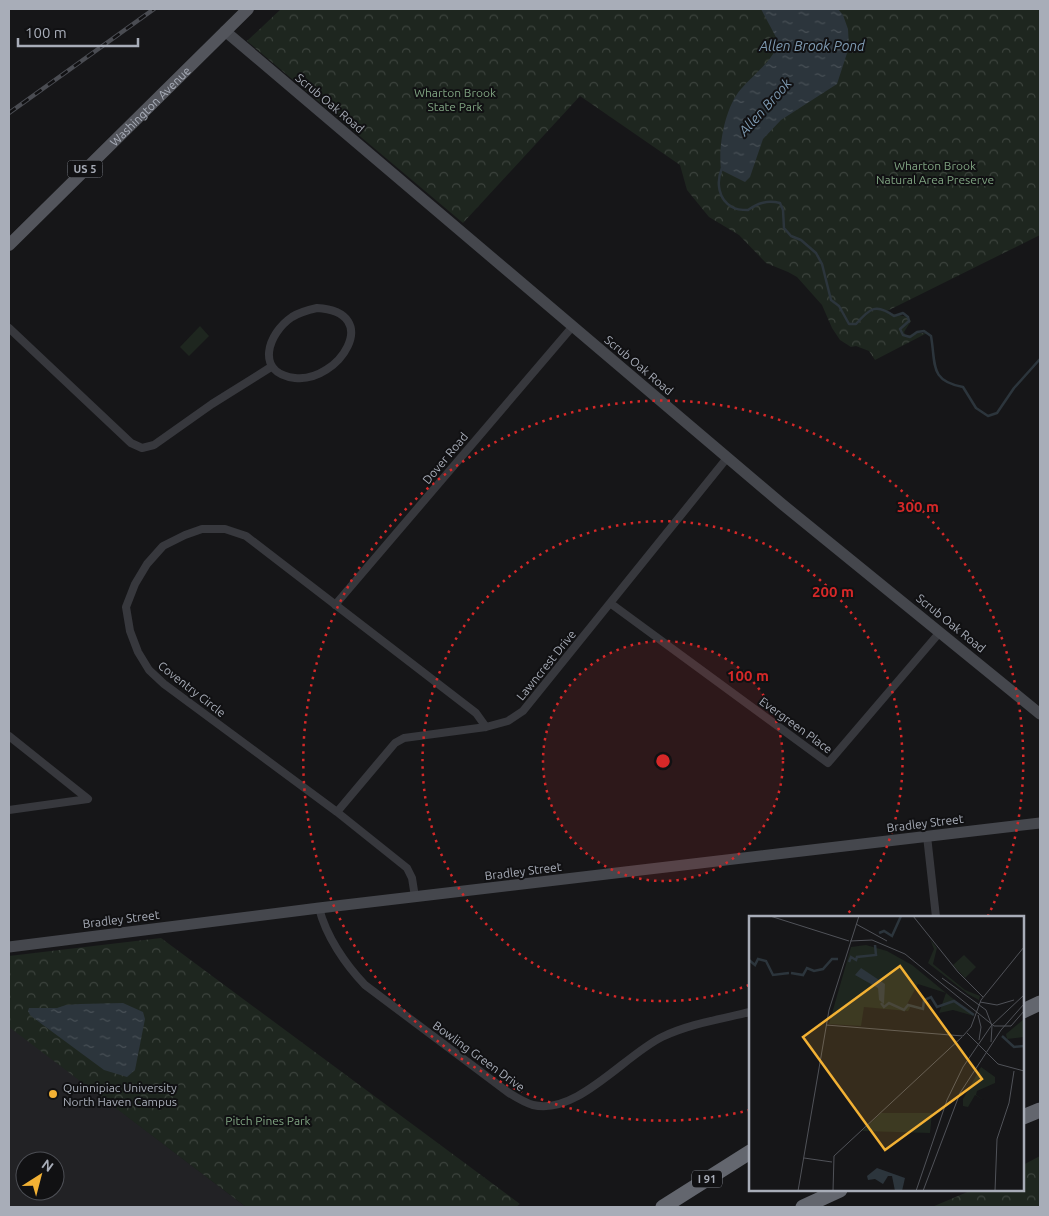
<svg xmlns="http://www.w3.org/2000/svg" width="1049" height="1216" viewBox="0 0 1049 1216" font-family="Ubuntu,sans-serif">
	<style>
		.built { fill: #222225; fill-rule: evenodd }
		.park { fill: url(#park-crowns) }
		.garden { fill: #1e261f }
		.water { fill: url(#water-ripples) }
		.lines { fill: none; stroke-linecap: round; stroke-linejoin: round }
		.stream { stroke: #2c353c; stroke-width: 2.5 }
		.street { stroke: #37383d; stroke-width: 8 }
		.secondary { stroke: #45474d; stroke-width: 11 }
		.primary { stroke: #53555c; stroke-width: 12 }
		.highway { stroke: #63666e; stroke-width: 15 }
		.rail-casing { stroke: #4a4c52; stroke-width: 4.5 }
		.rail { stroke: #111113; stroke-width: 2.5; stroke-dasharray: 8; stroke-linecap: butt }
		.ring { fill: none; stroke: #d62828; stroke-width: 2.5; stroke-dasharray: 2.5 5 }
		.poi-dot { fill: #f2b134; stroke: #111113; stroke-width: 2 }
		.labels { text-anchor: middle; dominant-baseline: central; stroke-width: 4; stroke-linejoin: round; paint-order: stroke }
		.shield { fill: #111113; stroke: #7b7e86; stroke-width: 1 }
		.shield-label { font-size: 11px; font-weight: bold; fill: #a8adb8 }
		.park-label { font-size: 12px; fill: #7fa381; stroke: #111113 }
		.street-label { font-size: 12px; fill: #a8adb8; stroke: #111113 }
		.poi-label { font-size: 12px; fill: #a8adb8; stroke: #111113; text-anchor: start }
		.water-label { font-size: 14px; font-style: italic; fill: #7f9bb3; stroke: #111113 }
		.inset-river { fill: none; stroke: #2c353c; stroke-width: 2.5 }
		.inset-road { fill: none; stroke: #505258; stroke-width: 1 }
		.view { fill: #f2b134; fill-opacity: 0.15; stroke: #f2b134; stroke-width: 2.5 }
		.inset-edge { fill: none; stroke: #a8adb8; stroke-width: 2.5 }
		.centre { fill: #d62828; stroke: #111113; stroke-width: 2.5 }
		.ring-label { font-size: 15px; text-anchor: middle; font-weight: bold; fill: #d62828; stroke: #111113; stroke-width: 4; stroke-linejoin: round; paint-order: stroke }
	</style>
	<defs>
		<pattern id="park-crowns" width="20" height="18" patternUnits="userSpaceOnUse" patternTransform="scale(1.25)"><rect width="20" height="18" fill="#1e261f"/><path d="M2 6a3 3 0 1 1 6 0M12 15a3 3 0 1 1 6 0" fill="none" stroke="#3c433d"/></pattern>
		<pattern id="water-ripples" width="26" height="14" patternUnits="userSpaceOnUse" patternTransform="scale(1.25)"><rect width="26" height="14" fill="#2c353c"/><path d="M2 4q2-2 4 0t4 0M15 11q2-2 4 0t4 0" fill="none" stroke="#485056"/></pattern>
	</defs>
	<rect width="100%" height="100%" fill="#161618"/>
	<path class="built" d="M 9,1026 L 246,1207 L 9,1207 ZM 25,1161 L 55,1161 L 55,1191 L 25,1191 Z"/>
	<path class="park" d="M 281,9 L 1040,9 L 1040,235 L 885,312 L 908,317 L 911,321 L 904,332 L 906,336 L 917,333 L 927,333 L 875,360 L 869,351 L 856,346 L 851,347 L 840,340 L 832,328 L 822,305 L 797,277 L 788,272 L 766,263 L 739,235 L 709,217 L 687,190 L 680,165 L 580,96 L 463,223 L 247,41 Z
		M 161,938 L 520,1204 L 516,1207 L 246,1207 L 9,1027 L 9,956 Z
		M 1040,1156 L 1040,1207 L 932,1207 L 972,1190 L 1023,1190 L 1023,1165 Z"/>
	<path class="garden" d="M 200,326 L 209,336 L 189,356 L 180,347 Z"/>
	<path class="water" d="M 761,9 L 838,9 L 843,15 L 848,29 L 849,47 L 837,84 L 781,120 L 763,139 L 750,177 L 745,182 L 721,170 C 718,146 725,107 741,89 C 751,77 765,67 773,54 C 776,50 776,44 777,39 Z
		M 123,1003 L 143,1012 L 145,1019 L 135,1070 L 127,1077 L 104,1070 L 43,1025 L 30,1015 L 28,1011 L 29,1008 L 57,1008 L 66,1005 L 80,1004 Z"/>
	<g class="lines">
		<path class="stream" d="M 722,168 C 716,182 718,199 732,207 C 737,210 743,210 748,210 C 758,203 767,200 780,203 L 783,210 L 784,228 L 791,236 L 801,240 L 816,253 L 822,264 L 831,300 L 839,306 L 849,324 L 856,324 C 870,308 876,303 894,316 L 903,313 L 908,317 L 909,321 L 900,329 L 903,335 L 910,337 L 917,332 L 924,331 L 931,336 C 936,364 929,381 963,387 L 976,408 L 988,416 L 997,413 L 1014,388 L 1040,359"/>
		<path class="street" d="M 317,308 C 384,312 339,383 295,378 C 254,373 268,333 292,317 C 300,312 308,310 317,308 Z
			M 9,328 L 131,443 L 142,448 L 154,445 L 212,404 L 271,367
			M 610,603 L 828,763 L 940,632
			M 335,605 L 573,326
			M 9,736 L 88,799 L 9,810
			M 337,812 L 395,743 L 404,738 L 486,727 L 508,721 L 523,711 L 727,458
			M 927,836 L 936,917
			M 415,897 L 412,878 L 407,868 L 337,812 L 164,684 L 149,670 L 138,652 L 130,631 L 126,607 L 135,584 L 147,564 L 163,546 L 185,535 L 202,529 L 225,529 L 246,536 L 476,713 L 486,727
			M 319,908 C 326,936 345,964 365,985 L 509,1093 C 517,1098 525,1103 533,1105 C 576,1116 625,1055 662,1037 C 689,1024 721,1019 750,1012"/>
		<path class="secondary" d="M 225,31 L 782,504 L 1040,714
			M 9,947 L 319,908 L 1040,823"/>
		<path class="primary" id="s1" d="M 9,245 L 248,9"/>
		<path class="highway" d="M 1023,1011 L 1040,1003
			M 1023,1117 L 1040,1110
			M 663,1207 L 750,1152
			M 803,1207 L 840,1190"/>
		<g class="rail-casing">
			<path id="rail" d="M 9,113 L 154,9"/>
		</g>
		<use href="#rail" class="rail"/>
	</g>
	<circle cx="663" cy="761" r="120" fill="#d62828" fill-opacity=".12"/>
	<g class="ring">
		<circle cx="663" cy="761" r="120"/>
		<path d="M749 985A240 240 0 1 1 845 917"/>
		<path d="M750 1110A360 360 0 1 1 988 916"/>
	</g>
	<circle class="poi-dot" cx="53" cy="1094" r="5"/>
	<g class="labels">
		<g class="shield">
			<rect x="67.5" y="160.5" width="35" height="17" rx="4"/>
			<rect x="692" y="1170.5" width="30" height="17" rx="4"/>
		</g>
		<g class="shield-label">
			<text x="85" y="169">US 5</text>
			<text x="707" y="1179">I 91</text>
		</g>
		<g class="park-label">
			<text x="455" y="92">Wharton Brook<tspan x="455" dy="14">State Park</tspan></text>
			<text x="935" y="165">Wharton Brook<tspan x="935" dy="14">Natural Area Preserve</tspan></text>
			<text x="268" y="1120">Pitch Pines Park</text>
		</g>
		<g class="street-label">
			<text transform="translate(330 103) rotate(40)">Scrub Oak Road</text>
			<text stroke="none"><textPath href="#s1" startOffset="198">Washington Avenue</textPath></text>
			<text transform="translate(639 365) rotate(40)">Scrub Oak Road</text>
			<text transform="translate(445 458) rotate(-50)">Dover Road</text>
			<text transform="translate(951 623) rotate(39)">Scrub Oak Road</text>
			<text transform="translate(546 665) rotate(-51)">Lawncrest Drive</text>
			<text transform="translate(192 689) rotate(38)">Coventry Circle</text>
			<text transform="translate(796 725) rotate(36)">Evergreen Place</text>
			<text transform="translate(925 823) rotate(-7)">Bradley Street</text>
			<text transform="translate(523 871) rotate(-7)">Bradley Street</text>
			<text transform="translate(121 919) rotate(-7)">Bradley Street</text>
			<text transform="translate(479 1056) rotate(36)">Bowling Green Drive</text>
		</g>
		<g class="poi-label">
			<text x="63" y="1087">Quinnipiac University<tspan x="63" dy="14">North Haven Campus</tspan></text>
		</g>
		<g class="water-label">
			<text x="812" y="46">Allen Brook Pond</text>
			<text transform="translate(765 107) rotate(-48)">Allen Brook</text>
		</g>
	</g>
	<g transform="translate(749 916)">
		<rect width="275" height="275" fill="#161618"/>
		<path d="M 275,103 L 275,121 L 258,123 L 257,118 Z" fill="#1e261f"/>
		<path d="M 181,23 L 188,32 L 184,48 L 216,74 L 231,80 L 230,84 L 219,78 L 179,47 L 185,33 Z" fill="#1e261f"/>
		<path d="M 117,29 L 138,35 L 163,49 L 225,100 L 204,94 L 190,97 L 197,77 L 169,68 L 157,90 L 162,90 L 159,95 L 115,91 L 112,110 L 80,108 L 102,31 ZM 215,39 L 227,51 L 216,62 L 204,49 ZM 232,151 L 246,161 L 246,167 L 228,175 L 227,179 L 235,184 L 226,179 L 219,191 L 214,190 L 214,183 ZM 132,197 L 183,197 L 181,217 L 113,215 Z" fill="#1e261f"/>
		<path d="M 112,52 L 136,68 L 135,88 L 130,84 L 129,72 L 106,59 ZM 128,252 L 156,262 L 153,275 L 146,275 L 143,260 L 139,260 L 134,268 L 126,263 L 119,264 L 118,260 Z" fill="#2c353c"/>
		<path class="inset-river" d="M 130,17 L 135,15 L 143,20 L 152,0M 0,44 L 6,49 L 9,43 L 17,45 L 24,59 L 40,57M 100,46 L 102,41 L 107,44 L 108,41 L 127,39 L 126,29M 42,57 L 54,59 L 58,52 L 65,55 L 74,53 L 83,43 L 89,43M 132,87 L 135,91 L 140,87 L 155,94 L 159,89 L 174,93 L 175,84 L 182,81 L 188,91 L 205,85 L 225,99M 253,120 L 265,131 L 275,130"/>
		<path class="inset-road" d="M 21,0 L 100,25M 164,0 L 209,56 L 234,81M 107,8 L 138,25M 101,25 L 123,24 L 156,38 L 245,110 L 262,110 L 275,95M 193,62 L 237,94 L 243,110 L 242,126M 231,86 L 248,89 L 265,84M 229,99 L 232,111 L 230,124M 77,109 L 214,120 L 222,111 L 232,84 L 275,31M 218,117 L 249,148 L 275,155M 55,242 L 83,246M 49,275 L 80,94 L 110,0M 84,275 L 85,240 L 213,121M 167,275 L 198,184 L 214,151 L 242,110 L 275,79M 174,275 L 211,177 L 252,114 L 275,88M 246,275 L 248,223 L 260,187 L 265,155"/>
		<path class="view" d="M 151,50 L 233,163 L 136,234 L 54,121 Z"/>
		<rect width="275" height="275" class="inset-edge"/>
	</g>
	<circle cx="663" cy="761" r="8" class="centre"/>
	<g class="ring-label">
		<text x="918" y="512">300 m</text>
		<text x="833" y="597">200 m</text>
		<text x="748" y="681">100 m</text>
	</g>
	<rect width="1049" height="1216" fill="none" stroke="#a8adb8" stroke-width="20"/>
	<g transform="translate(40 1176) rotate(36)"><circle r="24" fill="#111113" stroke="#4d4f55"/>
	<path d="M0-4L9 19L0 12L-9 19Z" fill="#f2b134"/>
	<text y="-8" font-size="14" font-weight="bold" text-anchor="middle" fill="#a8adb8">N</text>
	</g>
	<path d="M18 38v8h120v-8" fill="none" stroke="#a8adb8" stroke-width="2.5"/>
	<text x="25" y="38" font-size="15" fill="#a8adb8" stroke="#111113" stroke-width="4" paint-order="stroke">100 m</text>
</svg>
